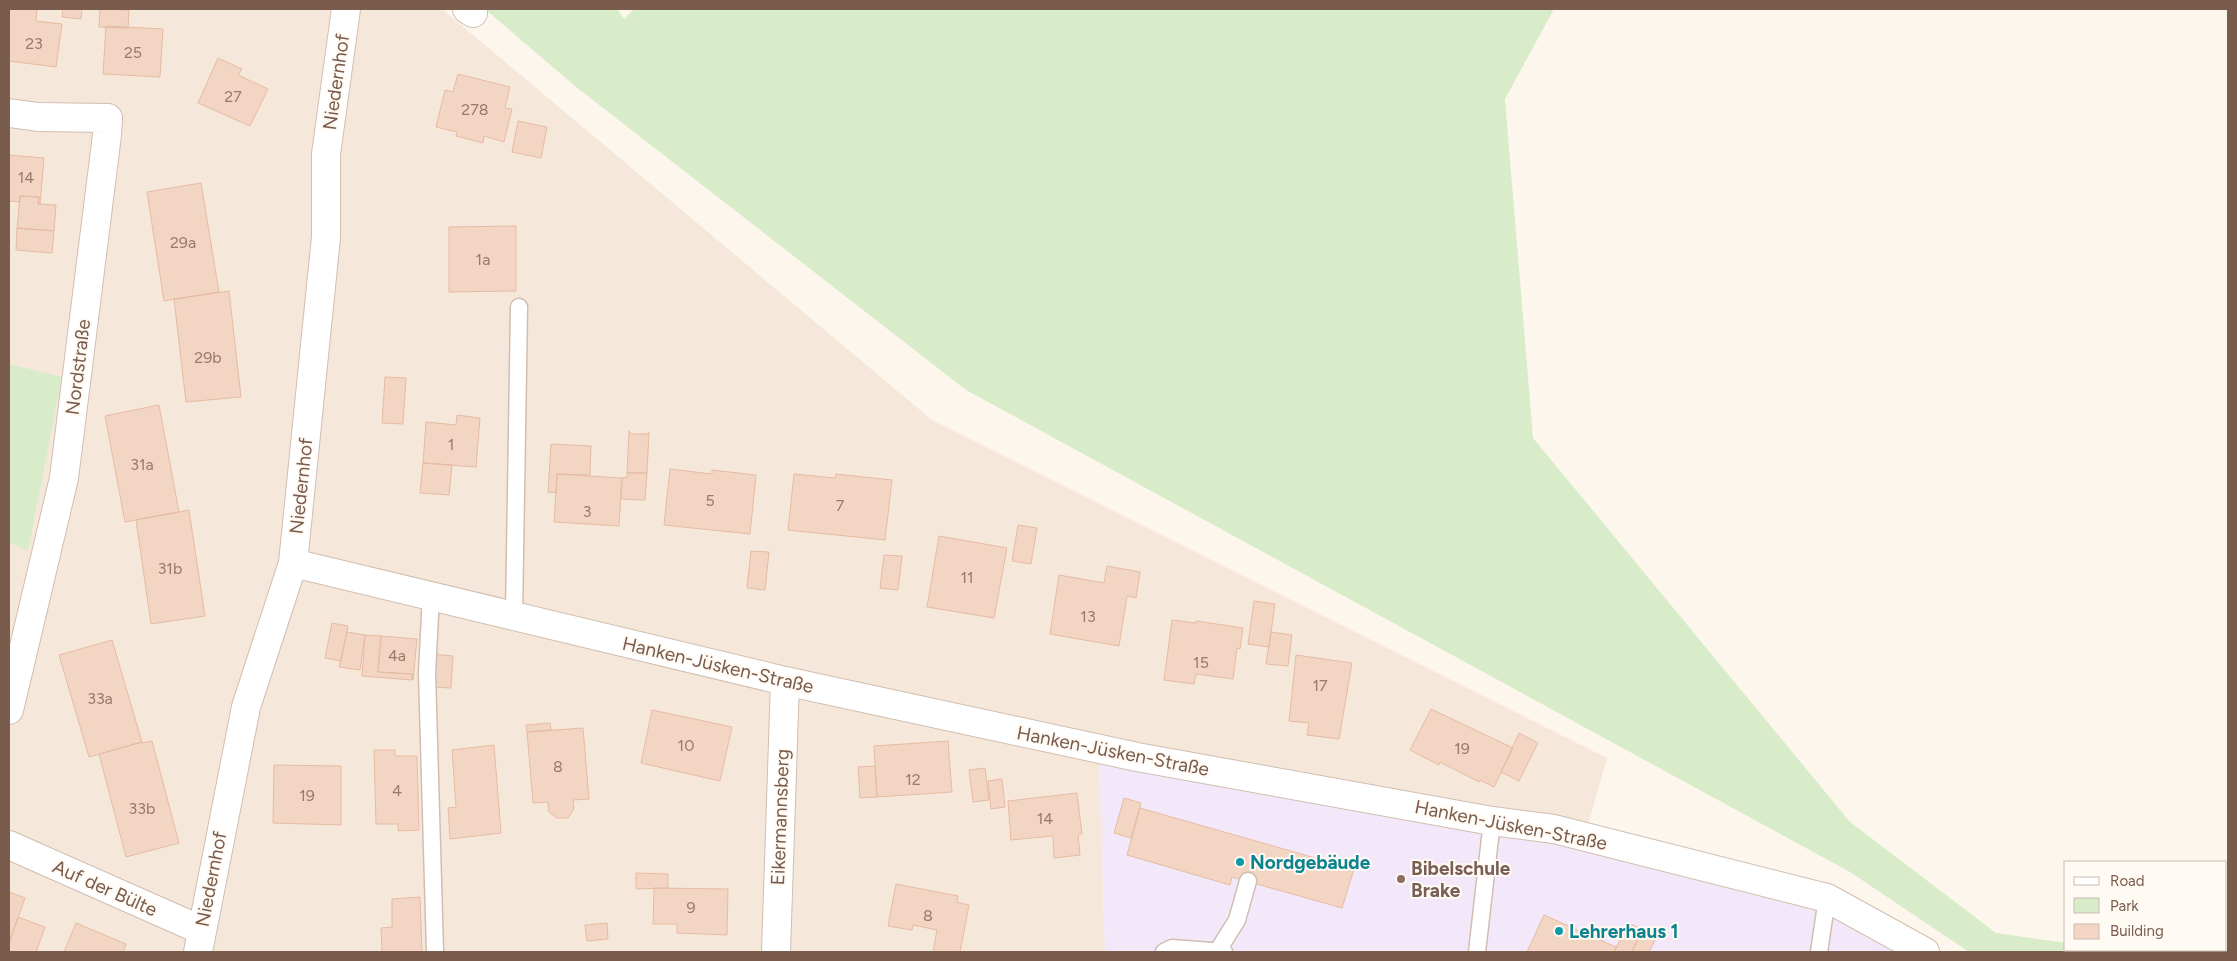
<svg xmlns="http://www.w3.org/2000/svg" width="2237" height="961" viewBox="0 0 2237 961" font-family="Figtree,sans-serif">
	<style>
		.residential { fill: #f5e8da }
		.education { fill: #f3e8fa }
		.green { fill: #d8ecc9 }
		.building { fill: #f3d5c3; stroke: #e6bba3 }
		.lines { fill: none; stroke-linecap: round; stroke-linejoin: round }
		.service-casing { stroke: #d1beb0; stroke-width: 19 }
		.minor-casing { stroke: #d1beb0; stroke-width: 30 }
		.service { stroke: #fff; stroke-width: 16 }
		.minor { stroke: #fff; stroke-width: 28 }
		.culture-dot { fill: #0f9aa8; stroke: #fffaf3; stroke-width: 2 }
		.education-dot { fill: #8d6e63; stroke: #fffaf3; stroke-width: 2 }
		.labels { text-anchor: middle; dominant-baseline: central; stroke-width: 4; stroke-linejoin: round; paint-order: stroke }
		.number-label { font-size: 16px; fill: #987a6a }
		.street-label { font-size: 19px; fill: #7a5c4d; stroke: #fffaf3 }
		.culture-label { font-size: 19px; font-weight: bold; fill: #0d838f; stroke: #fffaf3; text-anchor: start }
		.education-label { font-size: 19px; font-weight: bold; fill: #785e54; stroke: #fffaf3; text-anchor: start }
	</style>
	<rect width="100%" height="100%" fill="#fdf6ec"/>
	<path class="residential" d="M 9,9 L 442,9 L 932,420 L 1607,758 L 1581,850 L 1099,762 L 1105,952 L 9,952 Z"/>
	<path class="education" d="M 1099,762 L 1581,850 L 1817,907 L 1898,952 L 1105,952 Z"/>
	<path class="green" d="M 485,9 L 617,9 L 624,19 L 634,9 L 1554,9 L 1505,99 L 1533,438 L 1850,822 L 1996,933 L 2066,943 L 2066,950 L 2110,950 L 2127,952 L 1969,952 L 1850,872 L 966,390 L 576,87 Z
		M 9,364 L 62,377 L 28,551 L 9,542 Z"/>
	<path class="building" d="M 9,9 L 37,9 L 36,21 L 62,24 L 56,67 L 9,61 Z
		M 63,9 L 82,9 L 81,19 L 62,17 Z
		M 100,9 L 129,10 L 128,28 L 99,27 Z
		M 106,26 L 163,29 L 160,77 L 103,74 Z
		M 218,58 L 242,69 L 238,75 L 268,89 L 250,126 L 198,103 Z
		M 458,74 L 510,87 L 505,108 L 512,109 L 504,142 L 484,136 L 483,143 L 456,136 L 457,132 L 436,127 L 445,90 L 453,92 Z
		M 518,121 L 547,127 L 541,158 L 512,152 Z
		M 9,155 L 44,158 L 40,204 L 38,204 L 39,197 L 20,196 L 20,202 L 9,201 Z
		M 201,183 L 219,292 L 164,301 L 147,192 Z
		M 20,196 L 39,197 L 38,204 L 56,205 L 54,231 L 17,228 Z
		M 516,226 L 516,291 L 449,292 L 449,227 Z
		M 17,228 L 54,231 L 52,253 L 16,250 Z
		M 229,291 L 241,397 L 186,402 L 174,299 Z
		M 385,377 L 406,378 L 403,424 L 382,423 Z
		M 159,405 L 179,512 L 125,522 L 105,416 Z
		M 457,415 L 480,418 L 476,467 L 423,463 L 426,422 L 456,425 Z
		M 629,431 L 631,434 L 648,434 L 649,432 L 647,473 L 627,473 Z
		M 551,444 L 591,446 L 590,475 L 557,474 L 556,493 L 548,492 Z
		M 423,463 L 452,465 L 449,495 L 420,493 Z
		M 670,469 L 712,474 L 712,470 L 756,475 L 750,534 L 664,525 Z
		M 627,473 L 647,473 L 645,500 L 621,499 L 622,478 L 627,477 Z
		M 557,474 L 622,478 L 619,526 L 554,522 Z
		M 794,474 L 835,478 L 836,474 L 892,480 L 885,540 L 788,530 Z
		M 189,510 L 205,616 L 151,624 L 136,520 Z
		M 1018,525 L 1037,528 L 1031,564 L 1012,561 Z
		M 939,536 L 1007,548 L 994,618 L 927,607 Z
		M 751,551 L 769,552 L 765,590 L 747,588 Z
		M 884,555 L 902,556 L 898,590 L 880,588 Z
		M 1107,566 L 1140,572 L 1136,598 L 1127,596 L 1119,646 L 1050,634 L 1059,575 L 1104,583 Z
		M 1254,601 L 1275,604 L 1269,647 L 1248,644 Z
		M 1172,620 L 1196,623 L 1196,621 L 1243,628 L 1240,649 L 1237,648 L 1233,679 L 1196,674 L 1194,684 L 1164,680 Z
		M 332,623 L 348,626 L 341,661 L 325,658 Z
		M 347,632 L 365,635 L 360,670 L 339,667 Z
		M 1271,632 L 1292,635 L 1288,666 L 1266,664 Z
		M 365,635 L 381,636 L 378,672 L 412,674 L 412,680 L 362,676 Z
		M 381,636 L 417,639 L 413,680 L 412,674 L 378,672 Z
		M 112,640 L 142,742 L 89,757 L 59,655 Z
		M 431,654 L 453,656 L 451,688 L 432,687 Z
		M 1296,655 L 1352,663 L 1339,739 L 1307,735 L 1309,723 L 1289,721 Z
		M 1431,709 L 1513,748 L 1494,787 L 1480,780 L 1479,782 L 1440,762 L 1439,765 L 1410,750 Z
		M 652,710 L 732,727 L 720,781 L 641,763 Z
		M 550,723 L 551,730 L 527,732 L 526,725 Z
		M 583,728 L 589,799 L 573,800 L 574,809 L 568,818 L 557,818 L 549,812 L 548,802 L 533,803 L 527,732 Z
		M 1519,733 L 1538,743 L 1519,781 L 1501,772 Z
		M 152,741 L 179,843 L 126,857 L 99,754 L 142,742 L 142,743 Z
		M 948,741 L 952,792 L 877,797 L 874,746 Z
		M 494,745 L 501,833 L 450,839 L 448,808 L 456,807 L 452,750 Z
		M 374,750 L 395,750 L 395,756 L 417,756 L 419,830 L 398,831 L 398,824 L 376,824 Z
		M 274,765 L 341,766 L 341,825 L 273,823 Z
		M 875,766 L 877,797 L 860,798 L 858,767 Z
		M 985,768 L 989,800 L 973,802 L 969,770 Z
		M 1002,779 L 1005,807 L 991,809 L 988,781 Z
		M 1077,793 L 1082,834 L 1078,834 L 1080,855 L 1054,858 L 1053,836 L 1011,840 L 1008,801 Z
		M 1124,798 L 1141,803 L 1131,838 L 1114,833 Z
		M 1140,808 L 1354,869 L 1342,908 L 1232,877 L 1230,885 L 1127,855 Z
		M 636,873 L 668,874 L 668,888 L 636,889 Z
		M 896,884 L 958,896 L 957,902 L 969,905 L 960,952 L 933,952 L 937,930 L 913,925 L 912,930 L 888,926 Z
		M 654,888 L 728,889 L 727,935 L 677,933 L 677,924 L 653,924 Z
		M 9,892 L 25,898 L 10,940 L 9,940 Z
		M 420,897 L 422,952 L 382,952 L 381,928 L 392,927 L 392,899 Z
		M 1544,915 L 1616,947 L 1614,952 L 1527,952 Z
		M 18,917 L 45,927 L 36,952 L 9,952 L 9,943 Z
		M 76,923 L 126,944 L 123,952 L 64,952 Z
		M 607,923 L 608,939 L 587,941 L 585,925 Z
		M 1628,923 L 1642,929 L 1632,952 L 1614,952 Z
		M 1640,934 L 1655,940 L 1649,952 L 1632,952 Z"/>
	<g class="lines">
		<g class="service-casing">
			<path id="service" d="M 431,595 L 427,673 L 435,952
				M 514,616 L 519,307
				M 1164,952 L 1172,948 L 1224,952
				M 1217,952 L 1237,920 L 1248,881
				M 1477,952 L 1492,821
				M 1819,952 L 1827,898"/>
		</g>
		<g class="minor-casing">
			<path id="minor" d="M 467,9 L 473,13
				M 9,113 L 38,117 L 108,118 L 107,135 L 64,478 L 9,710
				M 293,563 L 785,681 L 1137,757 L 1492,821 L 1554,829 L 1827,898 L 1925,952
				M 9,845 L 201,930
				M 198,952 L 246,707 L 293,563 L 326,237 L 326,154 L 346,9
				M 776,952 L 785,681"/>
		</g>
		<use href="#service" class="service"/>
		<use href="#minor" class="minor"/>
	</g>
	<g class="culture-dot">
		<circle cx="1240" cy="862" r="5"/>
		<circle cx="1559" cy="931" r="5"/>
	</g>
	<circle class="education-dot" cx="1401" cy="879" r="5"/>
	<g class="labels">
		<g class="number-label">
			<text x="34" y="43">23</text>
			<text x="133" y="52">25</text>
			<text x="233" y="96">27</text>
			<text x="475" y="109">278</text>
			<text x="26" y="177">14</text>
			<text x="183" y="242">29a</text>
			<text x="483" y="259">1a</text>
			<text x="208" y="357">29b</text>
			<text x="451" y="444">1</text>
			<text x="142" y="464">31a</text>
			<text x="710" y="500">5</text>
			<text x="840" y="505">7</text>
			<text x="587" y="511">3</text>
			<text x="170" y="568">31b</text>
			<text x="967" y="577">11</text>
			<text x="1088" y="616">13</text>
			<text x="397" y="655">4a</text>
			<text x="1201" y="662">15</text>
			<text x="1320" y="685">17</text>
			<text x="100" y="698">33a</text>
			<text x="686" y="745">10</text>
			<text x="1462" y="748">19</text>
			<text x="558" y="766">8</text>
			<text x="913" y="779">12</text>
			<text x="397" y="790">4</text>
			<text x="307" y="795">19</text>
			<text x="142" y="808">33b</text>
			<text x="1045" y="818">14</text>
			<text x="691" y="907">9</text>
			<text x="928" y="915">8</text>
		</g>
		<g class="street-label">
			<text transform="translate(336 82) rotate(-82)">Niedernhof</text>
			<text transform="translate(78 367) rotate(-83)">Nordstraße</text>
			<text transform="translate(301 486) rotate(-84)">Niedernhof</text>
			<text transform="translate(718 665) rotate(13)">Hanken-Jüsken-Straße</text>
			<text transform="translate(1113 751) rotate(11)">Hanken-Jüsken-Straße</text>
			<text transform="translate(780 817) rotate(-88)">Eikermannsberg</text>
			<text transform="translate(1511 825) rotate(11)">Hanken-Jüsken-Straße</text>
			<text transform="translate(211 879) rotate(-79)">Niedernhof</text>
			<text transform="translate(105 888) rotate(24)">Auf der Bülte</text>
		</g>
		<g class="culture-label">
			<text x="1250" y="862">Nordgebäude</text>
			<text x="1569" y="931">Lehrerhaus 1</text>
		</g>
		<g class="education-label">
			<text x="1411" y="868">Bibelschule<tspan x="1411" dy="22">Brake</tspan></text>
		</g>
	</g>
	<rect width="2237" height="961" fill="none" stroke="#7a5c4d" stroke-width="20"/>
	<rect x="2064" y="861" width="162" height="90" fill="#fffaf3" stroke="#cabbb1"/>
	<rect x="2074" y="877" width="25" height="8" fill="#ffffff" stroke="#cabbb1"/>
	<text x="2110" y="886" font-size="15" fill="#7a5c4d">Road</text>
	<rect x="2074" y="898" width="25" height="15" fill="#d8ecc9" stroke="#cabbb1"/>
	<text x="2110" y="911" font-size="15" fill="#7a5c4d">Park</text>
	<rect x="2074" y="924" width="25" height="15" fill="#f3d5c3" stroke="#cabbb1"/>
	<text x="2110" y="936" font-size="15" fill="#7a5c4d">Building</text>
</svg>
